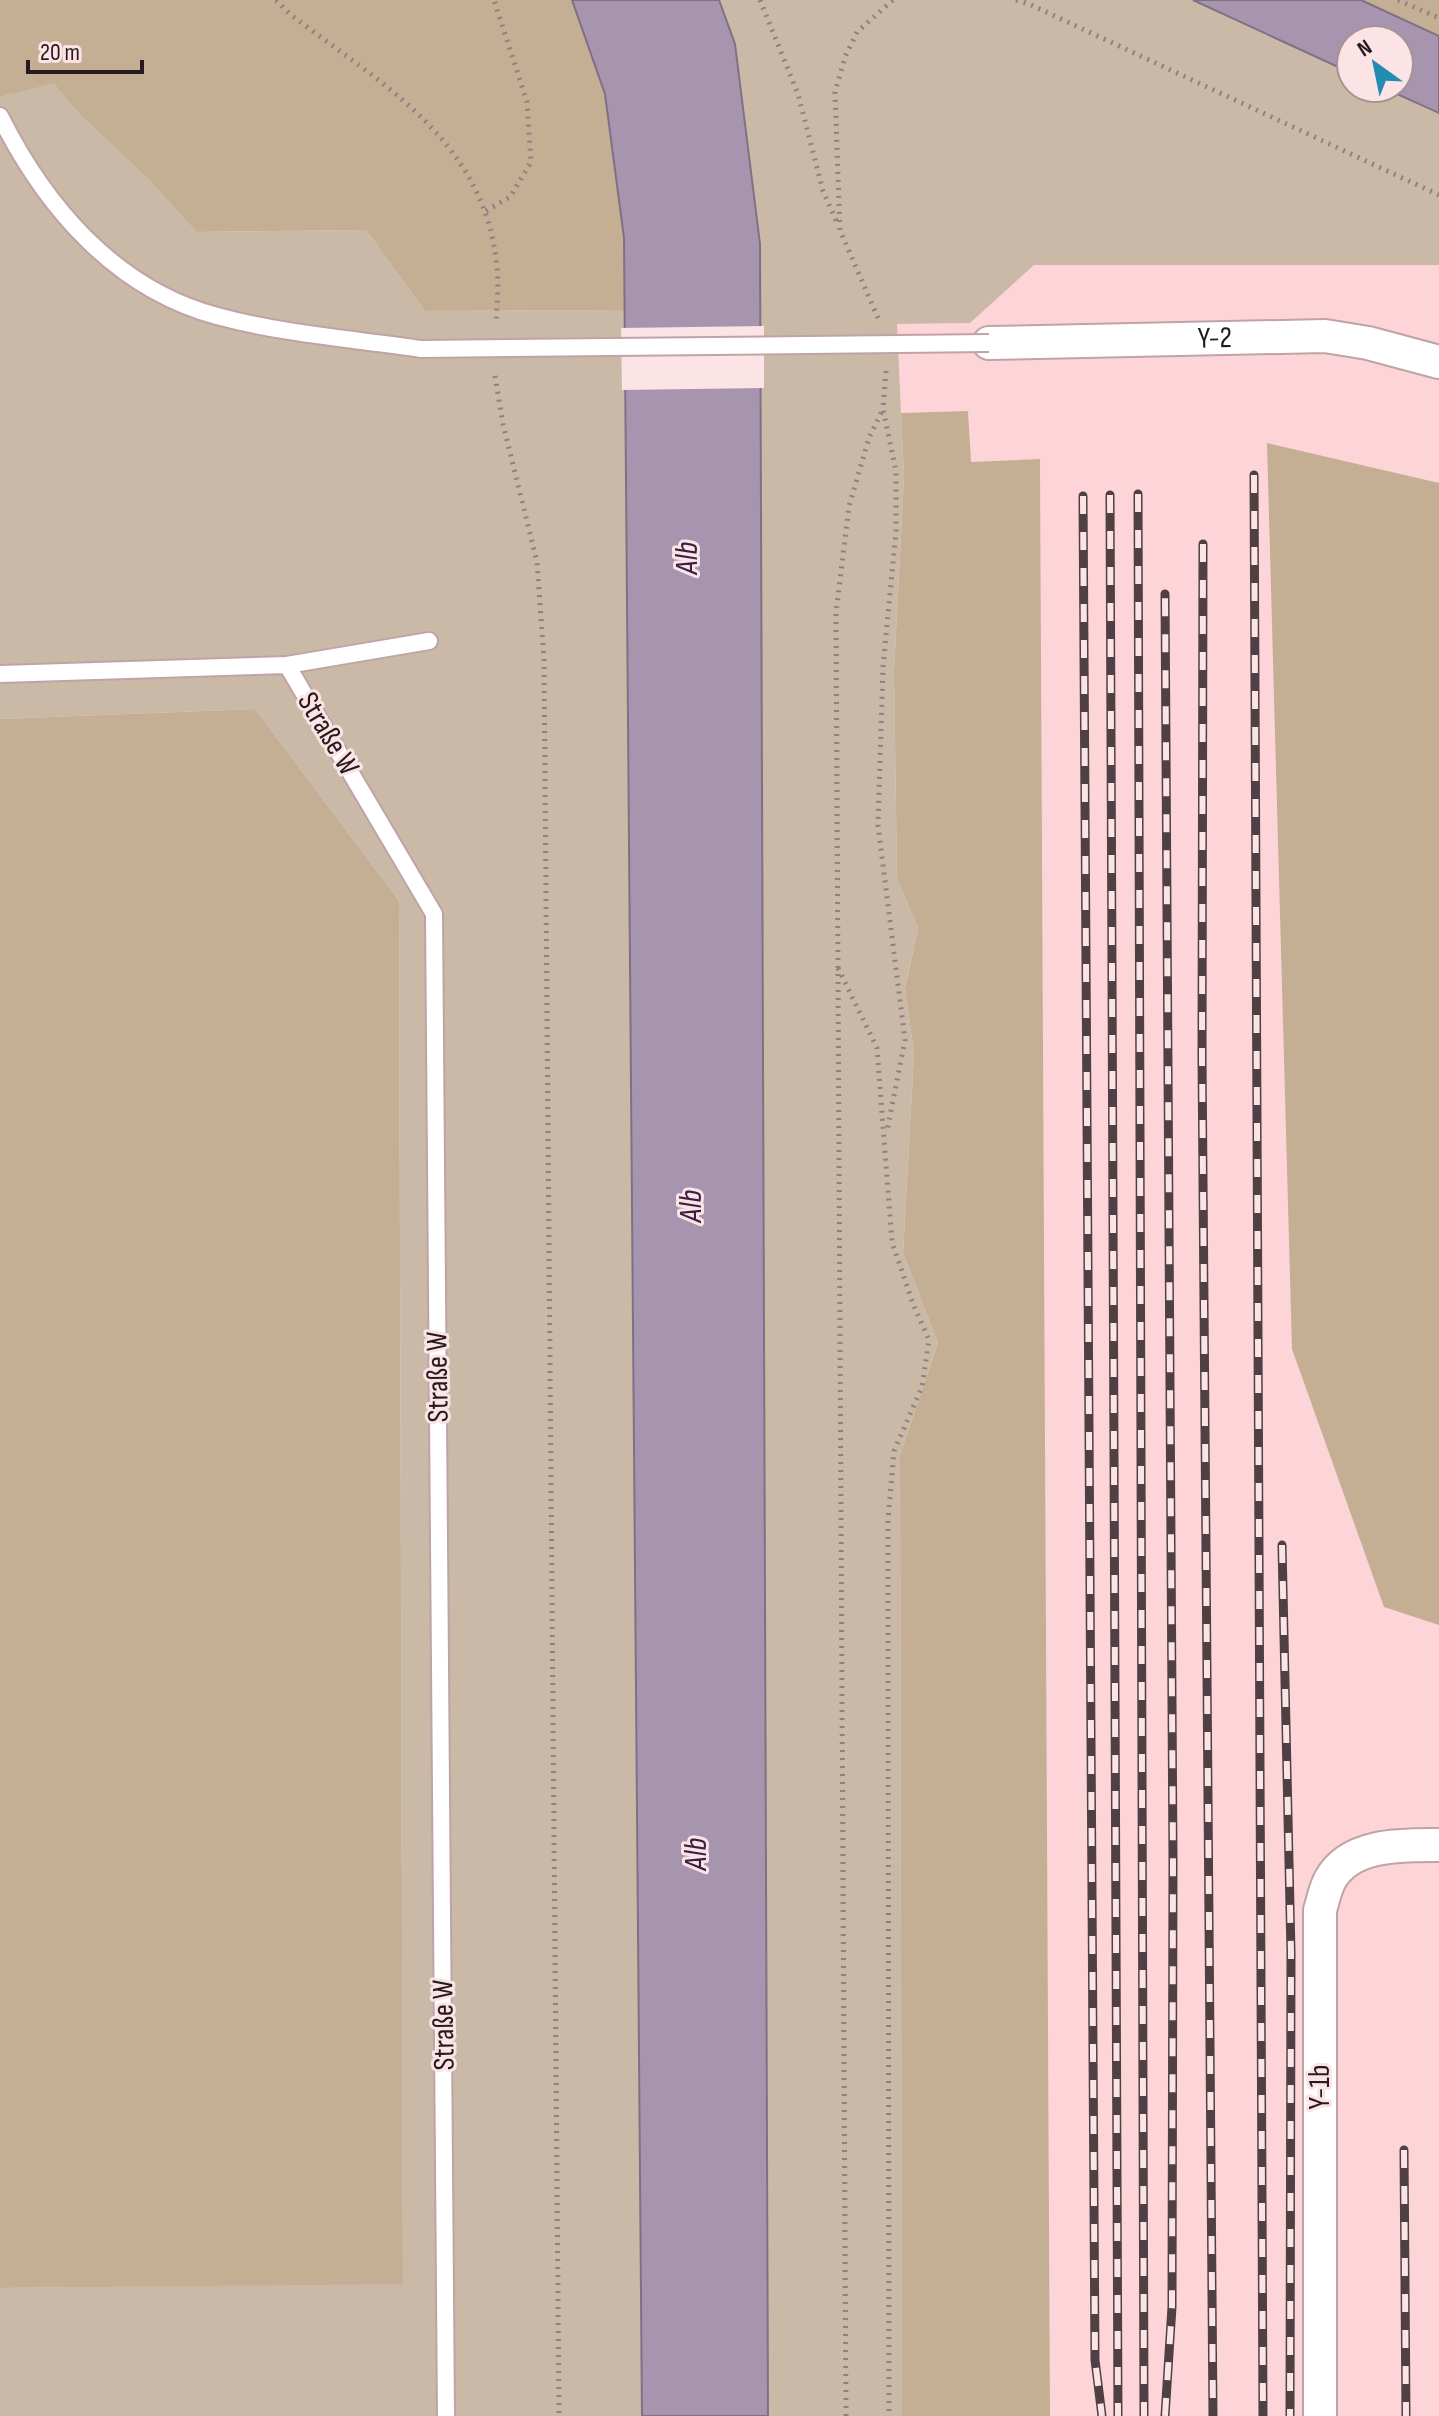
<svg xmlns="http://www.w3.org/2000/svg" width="1439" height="2416" viewBox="0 0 1439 2416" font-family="'Sofia Sans Condensed',sans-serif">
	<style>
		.built { fill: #fdd5d9 }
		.green { fill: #cab9a7 }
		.forest { fill: #c4ae94 }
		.water { fill: #a795b0; stroke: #807084; stroke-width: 2 }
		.pier { fill: #fce3e5 }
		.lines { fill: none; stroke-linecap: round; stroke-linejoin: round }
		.lane-casing { stroke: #c0a3a5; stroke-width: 20 }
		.street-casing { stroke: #c0a3a5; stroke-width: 36 }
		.path { stroke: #928081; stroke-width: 5; stroke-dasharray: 2 6; stroke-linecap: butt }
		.lane { stroke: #fff; stroke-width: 16 }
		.street { stroke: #fff; stroke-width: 32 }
		.rail-casing { stroke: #4f4143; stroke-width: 9 }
		.rail { stroke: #fce3e5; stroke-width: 6; stroke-dasharray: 18; stroke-linecap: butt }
		.lane-bridge-casing { stroke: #c0a3a5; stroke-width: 20; stroke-linecap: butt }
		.lane-bridge { stroke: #fff; stroke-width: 16 }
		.labels { text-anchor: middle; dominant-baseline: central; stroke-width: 6; stroke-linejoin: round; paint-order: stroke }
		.street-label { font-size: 30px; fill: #261b1c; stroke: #fce3e5 }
		.water-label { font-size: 32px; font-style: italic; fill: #3a1f45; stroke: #fce3e5 }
	</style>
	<rect width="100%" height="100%" fill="#fce3e5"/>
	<path class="built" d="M 1033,265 L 1439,265 L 1439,2416 L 1050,2416 L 1040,460 L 970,462 L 968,411 L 901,413 L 897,324 L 970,323 Z"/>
	<path class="green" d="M 719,0 L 1193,0 L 1351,73 L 1351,88 L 1384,88 L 1439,113 L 1439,265 L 1034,265 L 970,323 L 897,324 L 904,477 L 894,672 L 897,879 L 918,928 L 905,987 L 914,1053 L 903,1253 L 938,1343 L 900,1455 L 902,2416 L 768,2416 L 760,244 L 735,44 Z
		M 54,82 L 79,114 L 149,180 L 196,232 L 366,230 L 425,311 L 625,310 L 642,2416 L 0,2416 L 0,2288 L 403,2283 L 399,901 L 255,709 L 0,719 L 0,97 Z"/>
	<path class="forest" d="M 0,0 L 572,0 L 605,94 L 624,237 L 625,310 L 425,311 L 366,230 L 196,232 L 149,180 L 79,114 L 54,83 L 0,97 Z
		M 1361,0 L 1439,0 L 1439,36 Z
		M 968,411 L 971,462 L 1040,459 L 1050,2416 L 902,2416 L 900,1455 L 938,1343 L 903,1253 L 914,1053 L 905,988 L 918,928 L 897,879 L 894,672 L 904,477 L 901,413 Z
		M 1267,443 L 1439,483 L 1439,1625 L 1384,1607 L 1292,1349 Z
		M 255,709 L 399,901 L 403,2284 L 0,2288 L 0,719 Z"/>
	<path class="water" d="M 572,0 L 719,0 L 735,44 L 760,244 L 768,2416 L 642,2416 L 624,238 L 605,94 Z
		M 1193,0 L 1361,0 L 1439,36 L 1439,113 L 1384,88 L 1399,88 L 1399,40 L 1351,40 L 1351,73 Z"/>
	<path class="pier" d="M 764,326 L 764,388 L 622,390 L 621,328 Z"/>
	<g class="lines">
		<g class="lane-casing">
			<path id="lane" d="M 0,116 C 45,206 115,289 217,316 C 283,334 353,339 421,349
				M 287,665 L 429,641
				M 0,674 L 287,665 L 434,914 L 446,2416"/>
		</g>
		<g class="street-casing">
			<g id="street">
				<path id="s1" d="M 989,343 L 1325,336 L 1368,343 L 1439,362"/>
				<path d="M 1320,2416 L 1320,1910 C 1323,1901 1325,1889 1330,1880 C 1350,1843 1403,1845 1439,1845"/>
			</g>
		</g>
		<path class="path" d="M 276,0 L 290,14 C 381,84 485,140 497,267 C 499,285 497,304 496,322
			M 760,0 L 798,94 L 823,191 L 838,225
			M 1016,0 L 1029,4 L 1439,195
			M 1398,0 L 1439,18
			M 486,211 L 510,197 L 531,162 L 527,102 L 494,0
			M 878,318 L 840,230 L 835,92 L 845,57 L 857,32 L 893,0
			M 886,371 L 883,409 L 896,471 L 896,531 L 883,667 L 878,825 L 905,1040 L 887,1131
			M 495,376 L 503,424 L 537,562 L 544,660 L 559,2416
			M 838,968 L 877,1048 L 892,1242 L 913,1304 L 929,1340 L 922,1387 L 894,1451 L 888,1520 L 889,2416
			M 846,2416 L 836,613 L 849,506 L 869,438 L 883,409"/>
		<use href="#lane" class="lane"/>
		<use href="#street" class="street"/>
		<g class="rail-casing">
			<path id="rail" d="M 1254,475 L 1263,2416
				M 1138,494 L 1144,2416
				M 1110,495 L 1118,2416
				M 1083,496 L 1095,2360 L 1102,2416
				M 1203,544 L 1202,1056 L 1213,2416
				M 1282,1545 L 1291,1953 L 1290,2416
				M 1404,2150 L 1406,2416
				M 1165,2416 L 1172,2307 L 1173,1860 L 1165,594"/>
		</g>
		<use href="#rail" class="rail"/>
		<g class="lane-bridge-casing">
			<path id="lane-bridge" d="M 421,349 L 989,343"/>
		</g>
		<use href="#lane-bridge" class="lane-bridge"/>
	</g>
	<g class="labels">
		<g class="street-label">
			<text stroke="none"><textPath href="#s1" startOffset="226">Y-2</textPath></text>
			<text transform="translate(328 734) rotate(59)">Straße W</text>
			<text transform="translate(438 1377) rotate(-91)">Straße W</text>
			<text transform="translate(444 2025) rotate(-91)">Straße W</text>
			<text transform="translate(1320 2087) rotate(-90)">Y-1b</text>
		</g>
		<g class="water-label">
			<text transform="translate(687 558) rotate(-90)">Alb</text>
			<text transform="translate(691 1206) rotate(-90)">Alb</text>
			<text transform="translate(696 1854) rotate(-90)">Alb</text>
		</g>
	</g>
	<g transform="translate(1375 64) rotate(327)"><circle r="38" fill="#fce3e5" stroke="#a69395" stroke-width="2"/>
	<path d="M0-6L14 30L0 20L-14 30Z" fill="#228cb3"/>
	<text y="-12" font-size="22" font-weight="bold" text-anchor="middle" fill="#261b1c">N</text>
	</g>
	<path d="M28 60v12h114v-12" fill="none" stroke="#261b1c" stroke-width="4"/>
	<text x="40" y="60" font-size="24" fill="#261b1c" stroke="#fce3e5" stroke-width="6" paint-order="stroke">20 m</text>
</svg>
